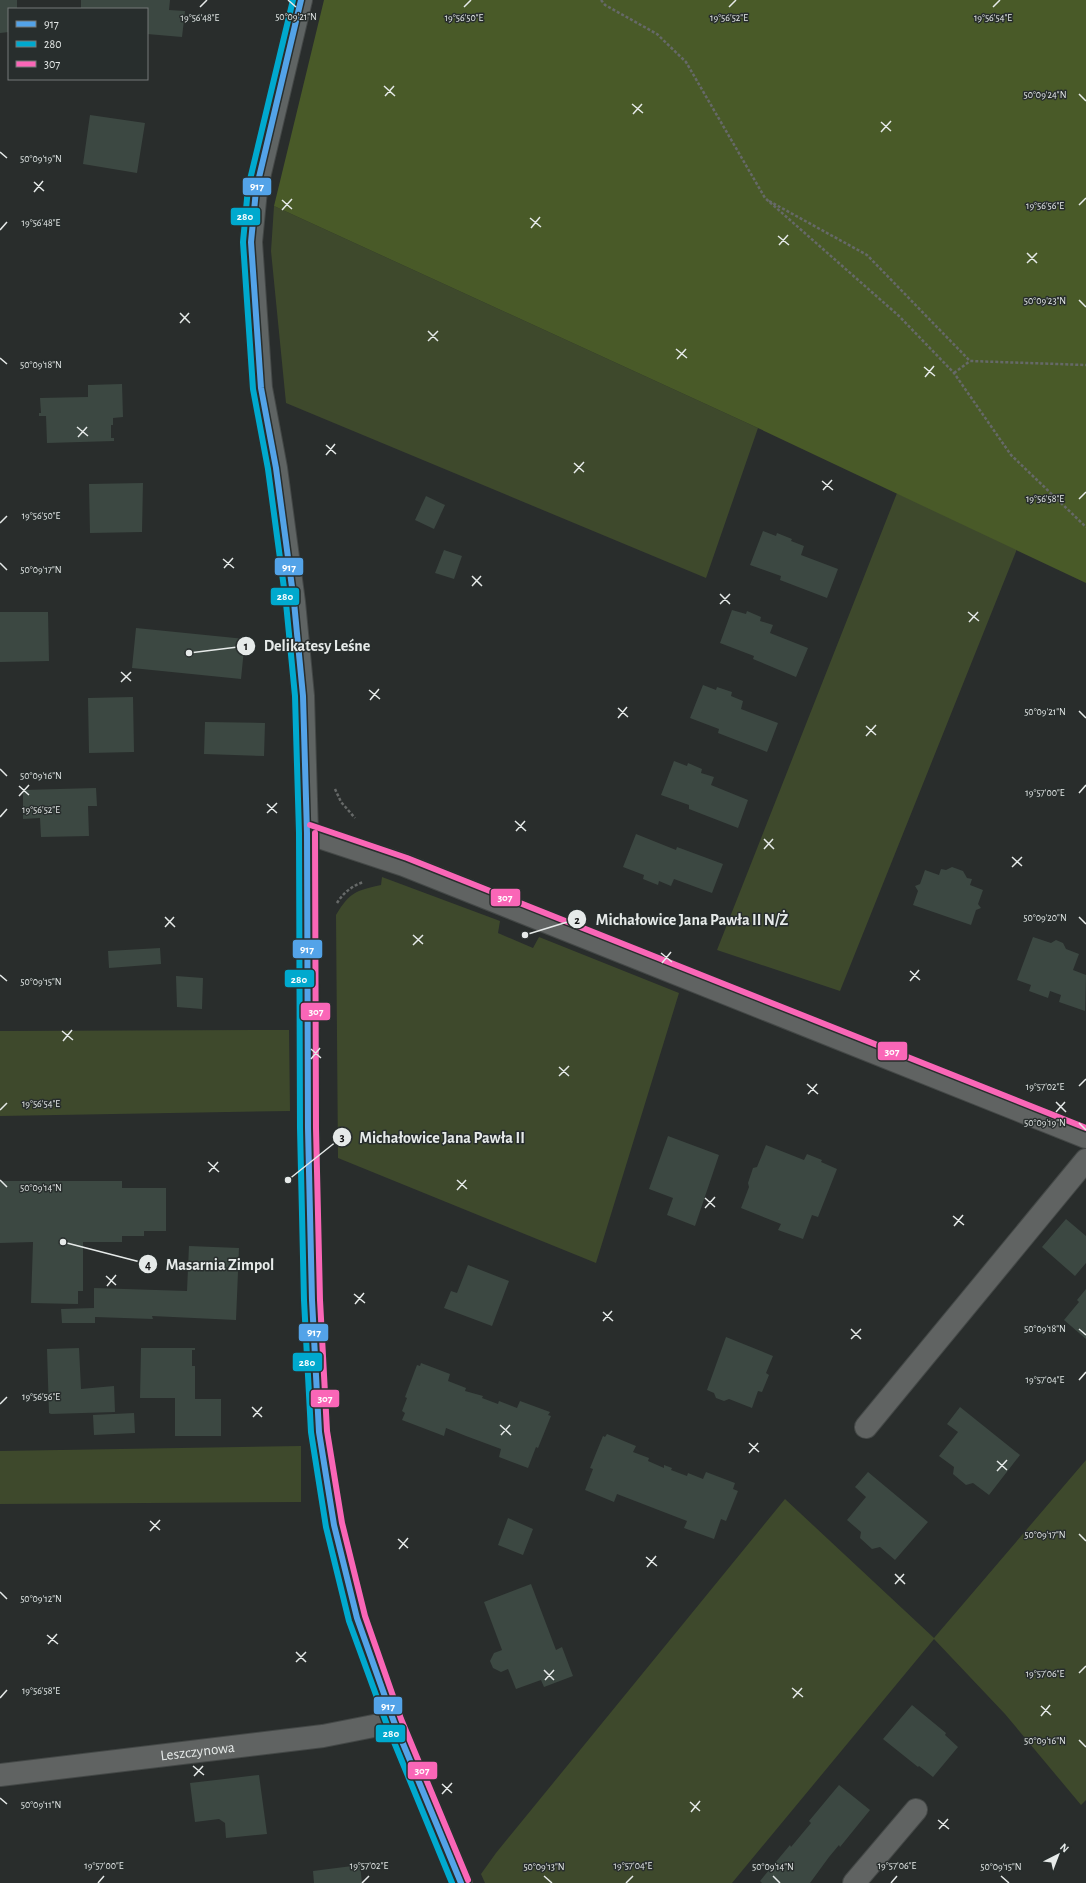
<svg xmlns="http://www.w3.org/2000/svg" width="1086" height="1883" viewBox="0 0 1086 1883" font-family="'Alegreya Sans',sans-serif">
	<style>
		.green { fill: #3e492c }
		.forest { fill: #495a28 }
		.building { fill: #3c4842 }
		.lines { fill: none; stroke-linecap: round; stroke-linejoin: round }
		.street-casing { stroke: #444847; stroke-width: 24 }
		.secondary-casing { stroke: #444847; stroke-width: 24 }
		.path { stroke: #666968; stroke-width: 2.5; stroke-dasharray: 3 2; stroke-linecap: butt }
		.street { stroke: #606362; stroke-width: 22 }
		.secondary { stroke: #5f6463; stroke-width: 22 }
		.bus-1-casing { stroke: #282e2d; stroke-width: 9 }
		.bus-2-casing { stroke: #282e2d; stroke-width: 9 }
		.bus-3-casing { stroke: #282e2d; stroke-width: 9 }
		.bus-1 { stroke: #53a3e8; stroke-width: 6 }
		.bus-2 { stroke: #00a9ce; stroke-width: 6 }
		.bus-3 { stroke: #fa66b7; stroke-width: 6 }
		.ticks { fill: none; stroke: #e6eae9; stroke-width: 1.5 }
		.labels { text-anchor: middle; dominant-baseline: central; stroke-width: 3; stroke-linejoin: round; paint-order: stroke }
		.street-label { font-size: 15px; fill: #e6eae9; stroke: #282e2d }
		.ticks-label { font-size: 10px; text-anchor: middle; fill: #e6eae9; stroke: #282e2d; stroke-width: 3; stroke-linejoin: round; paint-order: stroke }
		.leader { fill: none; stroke: #e6eae9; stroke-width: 1.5 }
		.callout-dot { fill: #e6eae9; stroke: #282e2d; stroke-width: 1.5 }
		.mark-label { font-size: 12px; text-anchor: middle; font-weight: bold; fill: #111 }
		.callout-label { font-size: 16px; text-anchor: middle; font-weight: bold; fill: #e6eae9; stroke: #282e2d; stroke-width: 3; stroke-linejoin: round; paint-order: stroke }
		.line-badge { stroke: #282e2d; stroke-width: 1.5 }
		.badge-label { font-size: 11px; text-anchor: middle; font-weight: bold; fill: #fff }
	</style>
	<rect width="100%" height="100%" fill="#292d2c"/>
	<path class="green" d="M 274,206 L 758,428 L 706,578 L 286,403 L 271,251 Z
		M 897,493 L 1017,549 L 840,991 L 717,950 Z
		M 382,877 L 500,921 L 498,933 L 533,948 L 539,937 L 679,993 L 596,1263 L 338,1158 L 336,915 C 350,892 355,891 381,885 Z
		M 289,1030 L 290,1111 L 0,1116 L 0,1031 Z
		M 301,1446 L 301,1502 L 0,1504 L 0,1451 Z
		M 1086,1460 L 1086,1800 L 1081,1805 L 1005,1714 L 934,1639 L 732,1883 L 485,1883 L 481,1874 L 496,1853 L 785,1499 L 934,1638 Z"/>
	<path class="forest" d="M 324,0 L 1086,0 L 1086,583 L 758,428 L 274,206 Z"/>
	<path class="building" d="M 0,0 L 17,0 L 17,9 L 9,9 L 9,32 L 0,33 Z
		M 81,0 L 170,0 L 169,10 L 185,11 L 182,37 L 147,34 L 147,9 L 81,9 Z
		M 90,115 L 145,123 L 137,173 L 83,164 Z
		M 122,384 L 123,417 L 113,418 L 113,425 L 111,425 L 111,438 L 114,438 L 114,441 L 47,443 L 46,416 L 39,416 L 39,413 L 41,413 L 40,398 L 88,397 L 88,385 Z
		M 143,483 L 142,532 L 90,533 L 89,484 Z
		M 426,496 L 445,505 L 434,529 L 415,520 Z
		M 763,531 L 776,536 L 777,533 L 792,539 L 791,541 L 804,546 L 801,555 L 838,569 L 827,598 L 780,580 L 781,576 L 750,565 Z
		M 444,550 L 462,556 L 454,579 L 435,573 Z
		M 732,610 L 746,614 L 747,611 L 761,617 L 760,621 L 773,625 L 770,633 L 808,648 L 796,677 L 753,659 L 754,656 L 720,643 Z
		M 0,612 L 48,612 L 49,661 L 0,662 Z
		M 136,628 L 245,639 L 241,679 L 132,668 Z
		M 703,685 L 716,690 L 717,687 L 732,692 L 731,696 L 743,701 L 741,709 L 778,723 L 767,752 L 718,733 L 719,729 L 690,718 Z
		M 133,697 L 134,752 L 89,753 L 88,698 Z
		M 205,722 L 265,723 L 264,756 L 204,754 Z
		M 674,761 L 687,766 L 688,763 L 702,769 L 701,773 L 714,777 L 711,785 L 748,800 L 738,828 L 689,809 L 689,805 L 661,795 Z
		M 96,788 L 97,806 L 88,806 L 89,836 L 41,837 L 40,818 L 23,819 L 23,790 Z
		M 636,834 L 676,850 L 677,847 L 723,864 L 712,893 L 674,879 L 671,886 L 659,881 L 658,885 L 643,879 L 644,875 L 623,867 Z
		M 952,867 L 963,871 L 967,878 L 972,879 L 970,885 L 983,890 L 978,904 L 981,908 L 976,910 L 971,925 L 913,905 L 918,891 L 915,886 L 920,884 L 925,870 L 939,875 L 941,869 L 946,870 Z
		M 1033,937 L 1051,943 L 1056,940 L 1063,943 L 1066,949 L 1079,954 L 1073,970 L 1086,975 L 1085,1011 L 1059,1002 L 1061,995 L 1050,991 L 1048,998 L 1029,991 L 1031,985 L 1017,980 Z
		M 160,948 L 161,964 L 109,968 L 108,951 Z
		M 176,976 L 203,978 L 202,1009 L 177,1007 Z
		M 668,1136 L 719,1155 L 695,1226 L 667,1215 L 673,1198 L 649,1189 Z
		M 766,1145 L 804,1160 L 807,1154 L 822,1160 L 821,1162 L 837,1169 L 818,1217 L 812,1215 L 803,1239 L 778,1230 L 781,1224 L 741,1208 L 749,1187 L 748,1183 L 753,1168 L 757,1167 Z
		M 0,1181 L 122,1181 L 122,1188 L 166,1188 L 166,1231 L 144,1231 L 144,1236 L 122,1236 L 122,1242 L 83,1242 L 83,1291 L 78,1291 L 78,1304 L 31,1303 L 33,1242 L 0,1243 Z
		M 1066,1219 L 1086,1236 L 1086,1263 L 1075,1276 L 1042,1247 Z
		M 189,1246 L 239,1248 L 236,1320 L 152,1316 L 153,1319 L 95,1317 L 95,1323 L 62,1323 L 61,1309 L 94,1308 L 94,1288 L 187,1291 Z
		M 468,1265 L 509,1281 L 492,1326 L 444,1308 L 451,1291 L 457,1293 Z
		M 1086,1289 L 1086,1339 L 1064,1320 L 1079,1302 L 1077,1300 Z
		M 726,1337 L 773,1356 L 766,1373 L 769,1375 L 762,1392 L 758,1391 L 752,1408 L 729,1399 L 724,1401 L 716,1398 L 714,1393 L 707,1390 Z
		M 79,1348 L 81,1389 L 114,1386 L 115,1412 L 51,1414 L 49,1413 L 47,1349 Z
		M 141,1348 L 195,1348 L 195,1350 L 192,1350 L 192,1366 L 195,1366 L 195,1399 L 221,1399 L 221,1436 L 175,1436 L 175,1398 L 140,1398 Z
		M 421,1363 L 450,1374 L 448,1381 L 466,1388 L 465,1391 L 483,1396 L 482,1398 L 498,1404 L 499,1401 L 517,1408 L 520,1401 L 550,1412 L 548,1415 L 551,1416 L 538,1448 L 536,1447 L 528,1468 L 499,1457 L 501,1449 L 466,1436 L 446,1428 L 444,1436 L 402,1420 L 405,1413 L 402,1411 L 407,1398 L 405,1397 L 417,1365 L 420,1366 Z
		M 960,1407 L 1020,1455 L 989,1495 L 973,1483 L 966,1485 L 953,1474 L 954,1467 L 939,1456 L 958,1432 L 947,1424 Z
		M 134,1413 L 135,1433 L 94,1435 L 93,1415 Z
		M 607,1434 L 636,1446 L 633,1452 L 649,1458 L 648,1461 L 664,1468 L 664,1465 L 672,1468 L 671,1470 L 687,1476 L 688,1473 L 703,1479 L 706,1472 L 735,1483 L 733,1489 L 738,1491 L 726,1521 L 721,1519 L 714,1539 L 684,1528 L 687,1521 L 617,1494 L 614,1502 L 585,1490 L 593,1469 L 590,1468 L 603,1436 L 605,1437 Z
		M 868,1472 L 928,1522 L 895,1560 L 880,1547 L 872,1549 L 860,1538 L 861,1532 L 847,1520 L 866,1497 L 855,1487 Z
		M 508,1518 L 533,1529 L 523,1555 L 498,1545 Z
		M 531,1584 L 556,1650 L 562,1647 L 573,1676 L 544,1687 L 541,1680 L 516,1689 L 508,1669 L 501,1672 L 493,1668 L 490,1661 L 494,1653 L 502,1650 L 484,1602 Z
		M 912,1705 L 946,1733 L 945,1735 L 958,1747 L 933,1777 L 919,1766 L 918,1767 L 883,1739 Z
		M 259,1775 L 267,1834 L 226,1838 L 225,1823 L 219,1819 L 195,1822 L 190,1783 Z
		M 839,1785 L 870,1810 L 840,1847 L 839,1845 L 829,1857 L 810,1883 L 762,1883 L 760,1881 L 790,1845 L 791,1847 L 811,1823 L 809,1821 Z
		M 360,1865 L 362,1883 L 314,1883 L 313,1871 Z"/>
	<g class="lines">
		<g class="street-casing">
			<g id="street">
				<path d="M 307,833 L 404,865 L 1086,1137"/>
				<path d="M 866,1427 L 1086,1160"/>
				<path id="s1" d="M 0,1775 L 323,1736 L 394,1722"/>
				<path d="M 854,1883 L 916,1810"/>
			</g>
		</g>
		<g class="secondary-casing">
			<path id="secondary" d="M 301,0 L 256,190 L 251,242 L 261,388 L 276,468 L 294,602 L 303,696 L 307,833 L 308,1128 L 312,1300 L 319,1432 L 334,1525 L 357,1618 L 394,1722 L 461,1883"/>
		</g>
		<path class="path" d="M 601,0 L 605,5 L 657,34 L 686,62 L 765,198 L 899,316 L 954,373 L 1011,455 L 1086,527
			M 769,201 L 867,255 L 970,361 L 1086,365
			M 954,373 L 970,361
			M 335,789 L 341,802 L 355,818
			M 337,903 C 343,893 353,885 364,882"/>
		<use href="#street" class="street"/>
		<use href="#secondary" class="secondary"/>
		<g class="bus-1-casing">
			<path id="bus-1" d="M 301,0 L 256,190 L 251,242 L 261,388 L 276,468 L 294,602 L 303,696 L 307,833 L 308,1128 L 312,1300 L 319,1432 L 334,1525 L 357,1618 L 394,1722 L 461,1883"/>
		</g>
		<g class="bus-2-casing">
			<path id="bus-2" d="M 293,0 L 248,188 L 243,242 L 253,389 L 268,469 L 286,603 L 295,696 L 299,833 L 300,1128 L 304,1300 L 311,1432 L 326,1527 L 349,1621 L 387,1725 L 452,1883"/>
		</g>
		<g class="bus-3-casing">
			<path id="bus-3" d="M 310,825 L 407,858 L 1086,1128
				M 315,833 L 316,1128 L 320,1300 L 327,1431 L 342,1523 L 365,1616 L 401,1719 L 468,1880"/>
		</g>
		<use href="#bus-1" class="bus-1"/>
		<use href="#bus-2" class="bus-2"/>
		<use href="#bus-3" class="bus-3"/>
	</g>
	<path class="ticks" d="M 288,0 L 296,7M 200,7 L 207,0M 464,7 L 471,0M 729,7 L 736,0M 993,7 L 1000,0M 384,86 L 395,96M 1079,94 L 1086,101M 385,96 L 394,86M 632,104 L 643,113M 633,114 L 642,104M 881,122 L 891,131M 881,132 L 891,121M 0,152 L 7,158M 34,182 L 44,191M 34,192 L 43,181M 282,200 L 292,209M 1079,205 L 1086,198M 282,210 L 292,199M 530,218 L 541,227M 531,228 L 540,217M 0,230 L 7,222M 778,236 L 789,245M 779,245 L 788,235M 1027,253 L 1037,263M 1027,263 L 1037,253M 1079,300 L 1086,307M 180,313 L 190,323M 180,323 L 189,313M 428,331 L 438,341M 428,341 L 438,331M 676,349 L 687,358M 0,358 L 7,364M 677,359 L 686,349M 924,367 L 935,376M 925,377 L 934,366M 77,427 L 88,436M 78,437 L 87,427M 326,445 L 336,454M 326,455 L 335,444M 574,463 L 584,472M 574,473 L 584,462M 822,481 L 833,490M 823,490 L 832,480M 1079,499 L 1086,492M 0,523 L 7,516M 223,559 L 234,568M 0,563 L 7,570M 224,568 L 233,558M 472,576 L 482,586M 472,586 L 481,576M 720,594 L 730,604M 720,604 L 730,594M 968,612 L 979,621M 969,622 L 978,612M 121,672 L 131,681M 121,682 L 131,672M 369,690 L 380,699M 370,700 L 379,689M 618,708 L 628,717M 1079,711 L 1086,718M 618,718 L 627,707M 866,726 L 876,735M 866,736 L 876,725M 0,769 L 7,776M 19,786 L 29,795M 1079,793 L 1086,785M 19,796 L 29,785M 267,804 L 277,813M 267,813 L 277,803M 0,817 L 7,809M 515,821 L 526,831M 516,831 L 525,821M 764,839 L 774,849M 764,849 L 773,839M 1012,857 L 1022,866M 1012,867 L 1022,857M 165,917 L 175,927M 1079,917 L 1086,924M 165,927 L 174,917M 413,935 L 423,944M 413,945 L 423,935M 661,953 L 672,962M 662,963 L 671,952M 910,971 L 920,980M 0,975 L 7,981M 910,981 L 919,970M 62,1031 L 73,1040M 63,1041 L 72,1030M 311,1049 L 321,1058M 311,1059 L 320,1048M 559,1067 L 569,1076M 559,1076 L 569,1066M 807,1084 L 818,1094M 1079,1086 L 1086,1079M 808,1094 L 817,1084M 1056,1102 L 1066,1112M 0,1110 L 7,1103M 1056,1112 L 1065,1102M 1079,1123 L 1086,1130M 208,1162 L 219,1172M 209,1172 L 218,1162M 0,1180 L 7,1187M 457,1180 L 467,1189M 457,1190 L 466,1180M 705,1198 L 715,1207M 705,1208 L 715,1197M 953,1216 L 964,1225M 954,1226 L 963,1215M 106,1276 L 116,1285M 107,1286 L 116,1275M 354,1294 L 365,1303M 355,1304 L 364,1293M 603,1312 L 613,1321M 603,1321 L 612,1311M 851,1329 L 861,1339M 1079,1329 L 1086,1335M 851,1339 L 861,1329M 1079,1380 L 1086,1372M 0,1404 L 7,1397M 252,1407 L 262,1417M 253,1417 L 262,1407M 500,1425 L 511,1435M 501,1435 L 510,1425M 749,1443 L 759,1452M 749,1453 L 758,1443M 997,1461 L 1007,1470M 997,1471 L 1007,1460M 150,1521 L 160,1530M 150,1531 L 160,1520M 1079,1534 L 1086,1541M 398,1539 L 408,1548M 399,1549 L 408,1538M 646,1557 L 657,1566M 647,1567 L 656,1556M 895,1574 L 905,1584M 895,1584 L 904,1574M 0,1592 L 7,1599M 47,1635 L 58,1644M 48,1644 L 57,1634M 296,1652 L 306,1662M 296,1662 L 306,1652M 544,1670 L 554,1680M 1079,1673 L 1086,1666M 545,1680 L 554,1670M 792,1688 L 803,1697M 0,1698 L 7,1690M 793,1698 L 802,1688M 1041,1706 L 1051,1715M 1041,1716 L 1050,1705M 1079,1740 L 1086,1747M 193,1766 L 204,1775M 194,1776 L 203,1766M 442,1784 L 452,1793M 442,1794 L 452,1783M 0,1798 L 7,1804M 690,1802 L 700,1811M 691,1812 L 700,1801M 938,1820 L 949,1829M 939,1829 L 948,1819M 544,1876 L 552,1883M 773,1876 L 780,1883M 1001,1876 L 1009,1883M 98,1883 L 104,1876M 362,1883 L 369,1876M 626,1883 L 633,1876M 891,1883 L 897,1876"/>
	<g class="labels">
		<g class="street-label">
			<text stroke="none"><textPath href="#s1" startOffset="199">Leszczynowa</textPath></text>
		</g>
	</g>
	<g class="ticks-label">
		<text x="296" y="20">50°09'21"N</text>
		<text x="200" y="21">19°56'48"E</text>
		<text x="464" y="21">19°56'50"E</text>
		<text x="729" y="21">19°56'52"E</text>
		<text x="993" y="21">19°56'54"E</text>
		<text x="1045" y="98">50°09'24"N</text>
		<text x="41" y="162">50°09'19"N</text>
		<text x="1045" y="209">19°56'56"E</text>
		<text x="41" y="226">19°56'48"E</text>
		<text x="1045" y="304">50°09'23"N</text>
		<text x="41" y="368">50°09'18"N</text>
		<text x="1045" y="502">19°56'58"E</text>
		<text x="41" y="519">19°56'50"E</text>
		<text x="41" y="573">50°09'17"N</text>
		<text x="1045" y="715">50°09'21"N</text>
		<text x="41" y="779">50°09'16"N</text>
		<text x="1045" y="796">19°57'00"E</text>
		<text x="41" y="813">19°56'52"E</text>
		<text x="1045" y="921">50°09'20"N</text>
		<text x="41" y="985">50°09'15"N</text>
		<text x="1045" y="1090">19°57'02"E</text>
		<text x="41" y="1107">19°56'54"E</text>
		<text x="1045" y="1126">50°09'19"N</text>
		<text x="41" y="1191">50°09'14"N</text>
		<text x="1045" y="1332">50°09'18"N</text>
		<text x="1045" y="1383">19°57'04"E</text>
		<text x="41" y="1400">19°56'56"E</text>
		<text x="1045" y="1538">50°09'17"N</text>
		<text x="41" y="1602">50°09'12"N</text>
		<text x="1045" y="1677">19°57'06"E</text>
		<text x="41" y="1694">19°56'58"E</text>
		<text x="1045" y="1744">50°09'16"N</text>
		<text x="41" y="1808">50°09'11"N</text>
		<text x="104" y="1869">19°57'00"E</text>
		<text x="369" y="1869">19°57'02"E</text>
		<text x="633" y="1869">19°57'04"E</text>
		<text x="897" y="1869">19°57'06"E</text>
		<text x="544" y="1870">50°09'13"N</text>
		<text x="773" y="1870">50°09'14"N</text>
		<text x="1001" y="1870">50°09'15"N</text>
	</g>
	<path class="leader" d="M189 653L246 646M525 935L577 919M288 1180L342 1137M63 1242L148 1264"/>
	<g class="callout-dot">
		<circle cx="189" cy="653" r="4"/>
		<circle cx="525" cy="935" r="4"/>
		<circle cx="288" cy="1180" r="4"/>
		<circle cx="63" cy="1242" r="4"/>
		<circle cx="246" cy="646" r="10"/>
		<circle cx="577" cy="919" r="10"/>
		<circle cx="342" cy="1137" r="10"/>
		<circle cx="148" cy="1264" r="10"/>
	</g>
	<g class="mark-label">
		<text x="246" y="650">1</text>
		<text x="577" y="924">2</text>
		<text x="342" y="1141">3</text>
		<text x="148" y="1269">4</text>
	</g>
	<g class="callout-label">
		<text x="317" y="651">Delikatesy Leśne</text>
		<text x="692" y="925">Michałowice Jana Pawła II N/Ż</text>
		<text x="442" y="1143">Michałowice Jana Pawła II</text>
		<text x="220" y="1270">Masarnia Zimpol</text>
	</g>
	<g class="line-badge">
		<rect x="242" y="177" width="30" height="19" rx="4" fill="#53a3e8"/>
		<rect x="230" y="207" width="31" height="19" rx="4" fill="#00a9ce"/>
		<rect x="274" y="557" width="30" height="19" rx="4" fill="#53a3e8"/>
		<rect x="270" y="587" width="30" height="19" rx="4" fill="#00a9ce"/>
		<rect x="490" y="888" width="31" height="19" rx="4" fill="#fa66b7"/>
		<rect x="292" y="939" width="31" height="20" rx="4" fill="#53a3e8"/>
		<rect x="284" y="969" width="31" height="19" rx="4" fill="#00a9ce"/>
		<rect x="300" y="1002" width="31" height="19" rx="4" fill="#fa66b7"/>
		<rect x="877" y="1041" width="31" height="20" rx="4" fill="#fa66b7"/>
		<rect x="298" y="1323" width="31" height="19" rx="4" fill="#53a3e8"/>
		<rect x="292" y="1352" width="31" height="20" rx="4" fill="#00a9ce"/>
		<rect x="310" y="1389" width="30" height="19" rx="4" fill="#fa66b7"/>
		<rect x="373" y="1696" width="30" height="19" rx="4" fill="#53a3e8"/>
		<rect x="375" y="1724" width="31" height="19" rx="4" fill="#00a9ce"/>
		<rect x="407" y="1761" width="31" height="19" rx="4" fill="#fa66b7"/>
	</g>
	<g class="badge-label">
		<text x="257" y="190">917</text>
		<text x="245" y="220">280</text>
		<text x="289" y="571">917</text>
		<text x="285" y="600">280</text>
		<text x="505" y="901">307</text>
		<text x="307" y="953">917</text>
		<text x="299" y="983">280</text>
		<text x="316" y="1015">307</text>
		<text x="892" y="1055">307</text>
		<text x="314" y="1336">917</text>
		<text x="307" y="1366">280</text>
		<text x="325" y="1402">307</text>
		<text x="388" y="1710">917</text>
		<text x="391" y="1737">280</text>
		<text x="422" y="1774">307</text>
	</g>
	<rect x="8" y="8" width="140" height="72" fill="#282e2d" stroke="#747978"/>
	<rect x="16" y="21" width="20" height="6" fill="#53a3e8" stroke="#747978"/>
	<text x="44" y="28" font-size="12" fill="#e6eae9">917</text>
	<rect x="16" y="41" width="20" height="6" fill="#00a9ce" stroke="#747978"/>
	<text x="44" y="48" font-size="12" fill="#e6eae9">280</text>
	<rect x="16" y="61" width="20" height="6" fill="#fa66b7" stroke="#747978"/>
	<text x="44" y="68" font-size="12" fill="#e6eae9">307</text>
	<g transform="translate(1058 1855) rotate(42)" stroke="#282e2d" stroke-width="3" paint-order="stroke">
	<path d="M0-3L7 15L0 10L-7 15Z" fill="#e6eae9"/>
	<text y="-6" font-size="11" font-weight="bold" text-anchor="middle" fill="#e6eae9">N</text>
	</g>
</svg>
